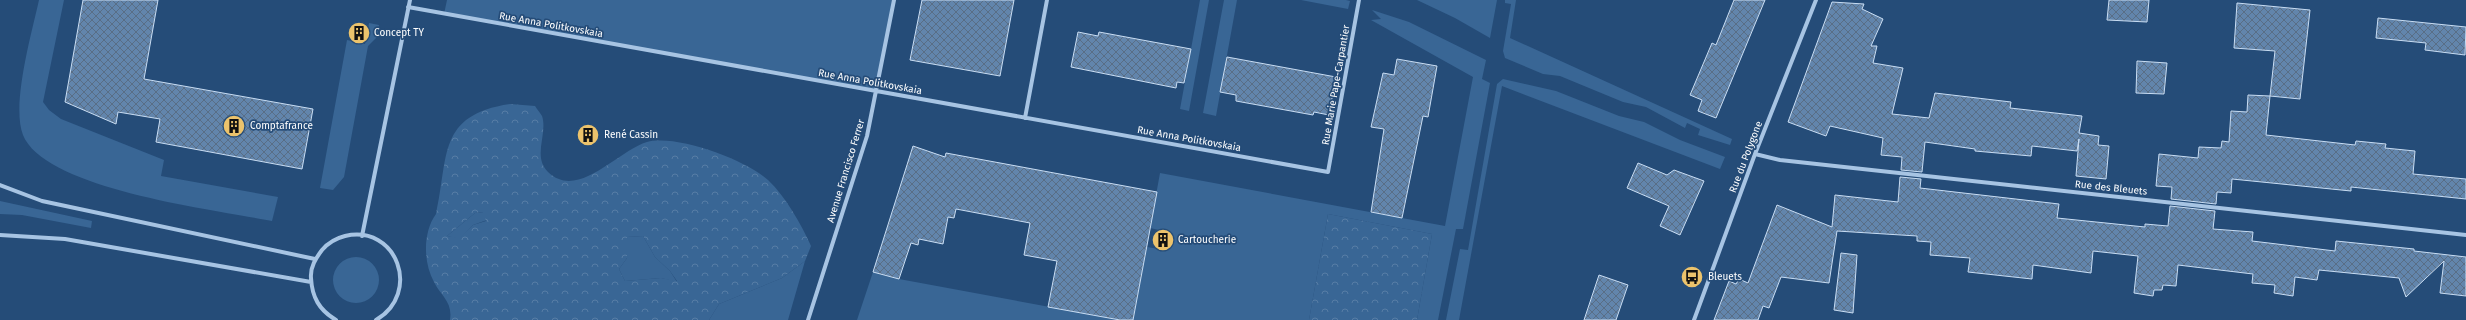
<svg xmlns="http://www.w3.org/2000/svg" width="2466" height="320" viewBox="0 0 2466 320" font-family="'Fira Sans',sans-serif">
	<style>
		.grass { fill: #396695 }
		.forest { fill: url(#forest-crowns); fill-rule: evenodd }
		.building { fill: url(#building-cross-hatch); stroke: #c9ddf3 }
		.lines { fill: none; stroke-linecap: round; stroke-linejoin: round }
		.street { stroke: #a7c4e3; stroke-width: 4 }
		.labels { text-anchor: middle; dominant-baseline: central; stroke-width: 3.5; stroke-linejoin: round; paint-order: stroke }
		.street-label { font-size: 10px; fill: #fff; stroke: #254c78 }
		.poi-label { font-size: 10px; fill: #fff; stroke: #254c78; text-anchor: start }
	</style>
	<defs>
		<pattern id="forest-crowns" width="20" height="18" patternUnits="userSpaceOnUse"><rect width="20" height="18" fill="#396695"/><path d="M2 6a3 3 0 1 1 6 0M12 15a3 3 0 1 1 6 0" fill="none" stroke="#577da5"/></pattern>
		<pattern id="building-cross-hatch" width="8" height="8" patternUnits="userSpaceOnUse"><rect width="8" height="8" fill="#6285ac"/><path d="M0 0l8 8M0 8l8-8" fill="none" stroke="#596e86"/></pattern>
	</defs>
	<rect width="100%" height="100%" fill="#254c78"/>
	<path class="grass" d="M 39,0 L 64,0 L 43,102 L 49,110 L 61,119 L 164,160 L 161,176 L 278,197 L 272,221 C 218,210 45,190 23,135 C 11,105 32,32 39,0 Z
		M 447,0 L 894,0 L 876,91 L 444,14 Z
		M 1200,0 L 1209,0 L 1189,111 L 1180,109 Z
		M 1224,0 L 1237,0 L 1216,116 L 1203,113 Z
		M 1301,0 L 1346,0 L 1350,1 L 1348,9 Z
		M 1417,0 L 1497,0 L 1490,38 L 1455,18 Z
		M 1505,0 L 1516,0 L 1510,38 L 1732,139 L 1730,145 L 1698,135 L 1700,129 L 1687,123 L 1685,128 L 1646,107 L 1623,102 L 1560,76 L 1543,74 L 1505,58 L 1503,51 L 1511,4 L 1505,3 Z
		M 1372,10 L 1409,22 L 1486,60 L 1482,79 L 1490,83 L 1463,229 L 1456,229 L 1438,320 L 1417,320 L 1432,234 L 1328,214 L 1309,320 L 1133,320 L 1147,247 L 1165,250 L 1168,232 L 1150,228 L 1160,173 L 1445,226 L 1473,77 L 1371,20 L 1381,19 Z
		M 369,23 L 379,25 L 377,37 L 368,46 L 344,177 L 333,190 L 320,188 L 347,40 L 365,44 Z
		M 1503,79 L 1556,91 L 1619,116 L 1644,122 L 1680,140 L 1725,157 L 1720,169 L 1502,86 L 1459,320 L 1446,320 L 1460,249 L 1468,250 L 1497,84 Z
		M 0,201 L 92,221 L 91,228 L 22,215 L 0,214 Z
		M 484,212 L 487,220 L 473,225 L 460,239 L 447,236 L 475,213 Z
		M 643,236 L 655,257 L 670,271 L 677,282 L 661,278 L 625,281 L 619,269 L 627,258 L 627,237 Z
		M333 280a23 23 0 1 1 46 0a23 23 0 1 1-46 0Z
		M 805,261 L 788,320 L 709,320 L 719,304 L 782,278 Z
		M 873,272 L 899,279 L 1120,320 L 857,320 Z"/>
	<path class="forest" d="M 510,104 L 535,106 C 537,109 540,113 542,116 C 548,134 532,156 548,172 C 578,201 617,151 647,142 C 677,134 746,160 768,180 C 786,197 801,224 811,246 L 805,261 L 782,278 L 719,304 L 709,320 L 450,320 C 453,302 441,296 434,282 C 423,262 423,232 436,214 C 449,156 437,115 510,104 ZM 483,212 L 486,221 L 473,225 L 460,238 L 447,236 L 475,213 ZM 643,236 L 655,257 L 670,271 L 677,281 L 661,278 L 625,281 L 619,269 L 627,258 L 627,237 Z
		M 1328,214 L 1432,234 L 1417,320 L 1309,320 Z"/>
	<path class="building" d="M 83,0 L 158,0 L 144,79 L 313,109 L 302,169 L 156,142 L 160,119 L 118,112 L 116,124 L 65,102 Z
		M 922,0 L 1014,0 L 1000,76 L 910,60 Z
		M 1734,0 L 1765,0 L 1716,118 L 1698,111 L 1702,100 L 1690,95 L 1712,43 L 1716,45 Z
		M 2109,0 L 2149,0 L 2147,22 L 2107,20 Z
		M 1832,2 L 1864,4 L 1862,9 L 1883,19 L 1871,46 L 1877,46 L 1873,63 L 1903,68 L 1892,114 L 1929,118 L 1935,93 L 2011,102 L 2010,108 L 2082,116 L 2079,133 L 2099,136 L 2098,145 L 2109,146 L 2106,179 L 2076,176 L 2079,139 L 2077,151 L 2032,146 L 2031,156 L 1975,151 L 1975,149 L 1925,142 L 1922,172 L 1901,170 L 1902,157 L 1881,155 L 1883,138 L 1830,126 L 1826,136 L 1788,122 Z
		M 2237,3 L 2310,10 L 2300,99 L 2270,96 L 2275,51 L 2234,48 Z
		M 2378,18 L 2466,27 L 2465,55 L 2425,50 L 2426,43 L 2376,38 Z
		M 1078,32 L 1098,36 L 1099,32 L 1191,49 L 1184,83 L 1177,82 L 1176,88 L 1071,67 Z
		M 1227,57 L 1336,77 L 1329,115 L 1314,112 L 1313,115 L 1236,101 L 1236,95 L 1220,92 Z
		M 1397,59 L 1437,66 L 1428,117 L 1423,116 L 1402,218 L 1371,212 L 1384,129 L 1371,127 L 1383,73 L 1394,75 Z
		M 2137,61 L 2167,63 L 2164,94 L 2136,93 Z
		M 2248,95 L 2270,96 L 2266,135 L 2355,145 L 2356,141 L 2386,144 L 2385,148 L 2415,151 L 2413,174 L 2466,179 L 2466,199 L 2351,187 L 2351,191 L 2232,179 L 2231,193 L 2217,192 L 2216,204 L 2171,199 L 2172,187 L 2156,186 L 2159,154 L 2198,158 L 2199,147 L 2221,148 L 2222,141 L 2229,142 L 2231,111 L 2247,112 Z
		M 913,146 L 945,157 L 946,153 L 1157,192 L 1133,320 L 1120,320 L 1048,307 L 1057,261 L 1024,255 L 1030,223 L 956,209 L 954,218 L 948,217 L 943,244 L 919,239 L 918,245 L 911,243 L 899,279 L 873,272 Z
		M 1638,163 L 1667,175 L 1674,170 L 1704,181 L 1680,235 L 1660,226 L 1669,206 L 1627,188 Z
		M 1900,177 L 1921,179 L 1920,188 L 2059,204 L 2057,218 L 2145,227 L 2145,224 L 2168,226 L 2170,206 L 2215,211 L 2213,229 L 2253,232 L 2252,241 L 2335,251 L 2336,241 L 2414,249 L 2414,251 L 2466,257 L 2466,296 L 2440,293 L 2444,261 L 2406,297 L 2399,278 L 2319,270 L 2317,280 L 2295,277 L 2293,296 L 2274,293 L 2275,285 L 2252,283 L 2253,274 L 2178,265 L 2176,286 L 2163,285 L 2162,290 L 2154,290 L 2153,296 L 2134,293 L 2138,256 L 2093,251 L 2091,273 L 2033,265 L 2032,279 L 1968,272 L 1970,258 L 1930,255 L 1931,242 L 1917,241 L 1917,236 L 1837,231 L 1829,283 L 1781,277 L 1769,308 L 1763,306 L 1758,320 L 1714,320 L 1729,281 L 1736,284 L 1739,279 L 1748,283 L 1777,205 L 1832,227 L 1835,195 L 1898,202 Z
		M 1841,253 L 1857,255 L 1853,313 L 1834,310 Z
		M 1599,275 L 1628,285 L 1616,320 L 1584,320 Z"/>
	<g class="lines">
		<path class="street" d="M 408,7 L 1328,172 L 1359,0
			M 1025,118 L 1047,0
			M 1755,154 L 1780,160 L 2466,235
			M 0,185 L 42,201 L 315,259
			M 0,235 L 65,239 L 311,282
			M 362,236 L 410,0
			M 336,320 C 319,310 312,297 311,278 C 310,267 316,258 322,250 C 328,243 337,238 345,236 C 397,224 422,293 376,320
			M 808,320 L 867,136 L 894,0
			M 1694,320 L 1755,154 L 1816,0"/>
	</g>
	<defs>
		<g id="building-disc" transform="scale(1.15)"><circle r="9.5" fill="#ecc36c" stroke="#254c78"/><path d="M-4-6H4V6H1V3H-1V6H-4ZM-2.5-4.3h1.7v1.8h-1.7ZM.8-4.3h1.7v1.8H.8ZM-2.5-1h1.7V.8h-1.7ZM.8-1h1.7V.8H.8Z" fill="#111"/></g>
		<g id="bus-disc" transform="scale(1.15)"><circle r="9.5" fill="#ecc36c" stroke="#254c78"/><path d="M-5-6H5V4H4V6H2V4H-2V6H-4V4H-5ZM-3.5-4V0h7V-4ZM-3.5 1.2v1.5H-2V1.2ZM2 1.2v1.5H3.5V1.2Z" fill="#111"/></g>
	</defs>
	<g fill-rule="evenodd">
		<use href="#building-disc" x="359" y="33"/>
		<use href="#building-disc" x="234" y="126"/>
		<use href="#building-disc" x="588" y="135"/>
		<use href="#building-disc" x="1163" y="240"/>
		<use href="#bus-disc" x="1692" y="277"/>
	</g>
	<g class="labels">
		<g class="street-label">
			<text transform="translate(551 25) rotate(10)">Rue Anna Politkovskaia</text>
			<text transform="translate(870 82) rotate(10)">Rue Anna Politkovskaia</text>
			<text transform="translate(1336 85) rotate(-80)">Rue Marie Pape-Carpantier</text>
			<text transform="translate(1189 139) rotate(10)">Rue Anna Politkovskaia</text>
			<text transform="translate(1746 157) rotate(-69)">Rue du Polygone</text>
			<text transform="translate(846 171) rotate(-73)">Avenue Francisco Ferrer</text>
			<text transform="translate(2111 188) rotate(6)">Rue des Bleuets</text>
		</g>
		<g class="poi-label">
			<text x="374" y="33">Concept TY</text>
			<text x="250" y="126">Comptafrance</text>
			<text x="604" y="135">René Cassin</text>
			<text x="1178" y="240">Cartoucherie</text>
			<text x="1708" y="277">Bleuets</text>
		</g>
	</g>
</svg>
